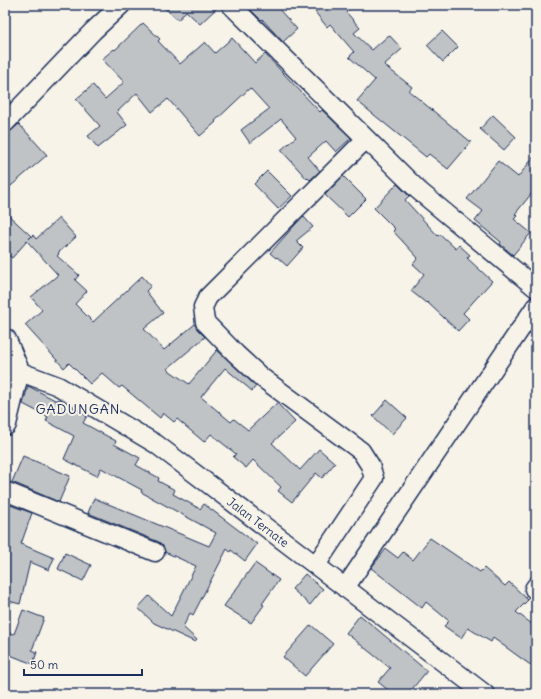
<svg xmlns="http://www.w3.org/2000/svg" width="541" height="699" viewBox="0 0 541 699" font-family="Delius,sans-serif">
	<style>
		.building { fill: #c0c3c5; stroke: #1b2f5e }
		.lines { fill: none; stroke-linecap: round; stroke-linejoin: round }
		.minor-casing { stroke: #1b2f5e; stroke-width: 21 }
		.major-casing { stroke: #1b2f5e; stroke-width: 25 }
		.minor { stroke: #f7f3e8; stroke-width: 18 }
		.major { stroke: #f7f3e8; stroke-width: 22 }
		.labels { text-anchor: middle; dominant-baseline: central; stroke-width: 4; stroke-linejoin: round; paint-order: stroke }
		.street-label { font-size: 12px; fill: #1b2f5e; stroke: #f7f3e8 }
		.quarter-label { font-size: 14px; letter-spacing: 1px; fill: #1b2f5e; stroke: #f7f3e8 }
	</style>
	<rect width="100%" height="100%" fill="#f7f3e8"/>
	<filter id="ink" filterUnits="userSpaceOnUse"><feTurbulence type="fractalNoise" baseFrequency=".025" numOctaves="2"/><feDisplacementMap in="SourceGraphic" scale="8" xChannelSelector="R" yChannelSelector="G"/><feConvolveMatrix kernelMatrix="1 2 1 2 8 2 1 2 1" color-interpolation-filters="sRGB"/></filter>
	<g filter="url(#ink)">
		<path class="building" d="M 161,5 L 220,5 L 200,24 L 186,11 L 178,20 Z
			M 246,5 L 275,5 L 297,29 L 283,42 L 262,19 L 261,20 Z
			M 324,5 L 355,5 L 346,12 L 360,28 L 354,33 L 372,50 L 389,35 L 402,49 L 384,65 L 412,87 L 409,91 L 471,142 L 448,169 L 429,154 L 426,157 L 357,101 L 375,80 L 349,57 L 354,52 L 330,24 L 327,27 L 315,12 Z
			M 143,23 L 160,39 L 158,41 L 180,64 L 205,42 L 215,53 L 232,38 L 255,63 L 265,54 L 320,112 L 322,110 L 351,138 L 336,152 L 326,141 L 308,157 L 320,171 L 310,180 L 308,178 L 307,179 L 281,150 L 296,137 L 281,119 L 250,143 L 241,130 L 269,109 L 250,88 L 215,121 L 216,122 L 200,136 L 168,99 L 152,112 L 137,93 L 117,112 L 127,125 L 98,148 L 88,136 L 100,126 L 76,99 L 93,85 L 105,99 L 124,82 L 102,59 L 114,49 L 115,50 Z
			M 442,31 L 458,47 L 443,62 L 427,45 Z
			M 493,115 L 516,137 L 504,150 L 480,129 Z
			M 19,124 L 47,155 L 5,191 L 5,136 Z
			M 536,154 L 536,188 L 515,214 L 517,216 L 514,219 L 531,233 L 513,255 L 500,244 L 501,242 L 475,221 L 483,211 L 467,199 L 498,161 L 518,177 Z
			M 267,171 L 292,196 L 278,209 L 254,184 Z
			M 343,176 L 366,199 L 348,217 L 325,195 Z
			M 397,184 L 409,196 L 405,200 L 438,236 L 440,234 L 456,249 L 459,245 L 470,255 L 467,258 L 492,281 L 463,313 L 469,319 L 458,331 L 427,302 L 426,303 L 411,291 L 424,274 L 413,264 L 418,258 L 393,231 L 395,229 L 374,208 Z
			M 5,212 L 31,236 L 29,239 L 33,235 L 36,239 L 59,218 L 76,237 L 58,253 L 59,254 L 57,256 L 79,275 L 75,280 L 87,291 L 75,304 L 93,322 L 142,276 L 151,286 L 146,291 L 163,313 L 144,329 L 164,350 L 195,324 L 197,329 L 205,337 L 167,369 L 189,384 L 217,350 L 256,386 L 252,391 L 225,368 L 201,397 L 231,422 L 234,419 L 248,430 L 277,403 L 295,422 L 272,443 L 300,470 L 319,449 L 335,463 L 322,478 L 316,473 L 292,502 L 278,491 L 281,487 L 253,460 L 246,468 L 233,457 L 236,454 L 211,434 L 204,442 L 177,419 L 174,422 L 163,413 L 160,418 L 122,386 L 119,388 L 102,373 L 90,384 L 69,363 L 64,368 L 25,325 L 42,310 L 31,297 L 58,275 L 27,241 L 12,258 L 5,253 Z
			M 303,216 L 313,227 L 296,241 L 303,248 L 287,266 L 277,257 L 276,258 L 270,253 Z
			M 28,386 L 57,401 L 58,399 L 87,416 L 83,423 L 116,441 L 114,444 L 140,458 L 136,465 L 159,478 L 158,481 L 175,490 L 173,494 L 200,509 L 204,504 L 257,544 L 245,561 L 231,550 L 230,552 L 227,549 L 193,615 L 190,613 L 183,627 L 197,640 L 195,642 L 154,623 L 138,608 L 149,596 L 171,616 L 196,566 L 165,552 L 163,546 L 159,542 L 88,513 L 94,498 L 209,546 L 216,533 L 141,492 L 142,490 L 101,468 L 97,476 L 64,459 L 74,436 L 46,421 L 48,417 L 23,404 Z
			M 387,400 L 407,418 L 392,434 L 373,416 Z
			M 23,456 L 70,476 L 59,502 L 12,482 Z
			M 10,505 L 32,513 L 21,544 L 54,558 L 49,570 L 30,562 L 20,604 L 5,600 L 5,520 Z
			M 430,538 L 480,572 L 484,568 L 505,586 L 509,582 L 528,600 L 516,612 L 536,627 L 536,669 L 493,638 L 491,642 L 468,628 L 461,638 L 444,626 L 449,621 L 426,602 L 422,608 L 371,568 L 386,549 L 398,558 L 403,552 L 413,560 Z
			M 65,553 L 91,565 L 83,581 L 58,569 Z
			M 255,563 L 279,580 L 262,604 L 264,605 L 251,623 L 224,606 Z
			M 305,574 L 323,589 L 310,605 L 292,589 Z
			M 23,610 L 44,618 L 32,650 L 37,652 L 33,664 L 5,653 L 5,632 L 14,634 Z
			M 360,615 L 427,671 L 408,694 L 393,694 L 378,682 L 390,668 L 346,633 Z
			M 311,625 L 333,644 L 305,676 L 283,657 Z"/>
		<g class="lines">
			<g class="minor-casing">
				<path id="minor" d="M 231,5 L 418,190 L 536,288
					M 5,123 L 93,31 L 121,5
					M 18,371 L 58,386 L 156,444 L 485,694
					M 5,491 L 155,552
					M 316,565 L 374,478 L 370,465 L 361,451 L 261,377 L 236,354 L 205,322 L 203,307 L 208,297 L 366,139
					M 345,588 L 536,306
					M 534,589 L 536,586"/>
			</g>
			<g class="major-casing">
				<path id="major" d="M 5,340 L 18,371 L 5,424"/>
			</g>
			<use href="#minor" class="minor"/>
			<use href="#major" class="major"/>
		</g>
	</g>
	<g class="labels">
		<g class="street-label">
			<text transform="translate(258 522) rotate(37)">Jalan Ternate</text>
		</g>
		<g class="quarter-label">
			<text x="78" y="409">GADUNGAN</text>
		</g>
	</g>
	<rect width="541" height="699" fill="none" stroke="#f7f3e8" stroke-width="20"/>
	<rect x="10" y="10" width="521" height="679" fill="none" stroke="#1b2f5e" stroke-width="1.5" filter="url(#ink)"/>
	<path d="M24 669v6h118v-6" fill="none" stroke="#1b2f5e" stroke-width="2"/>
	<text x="30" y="669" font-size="12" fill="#1b2f5e" stroke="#f7f3e8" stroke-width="3" paint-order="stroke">50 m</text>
</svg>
